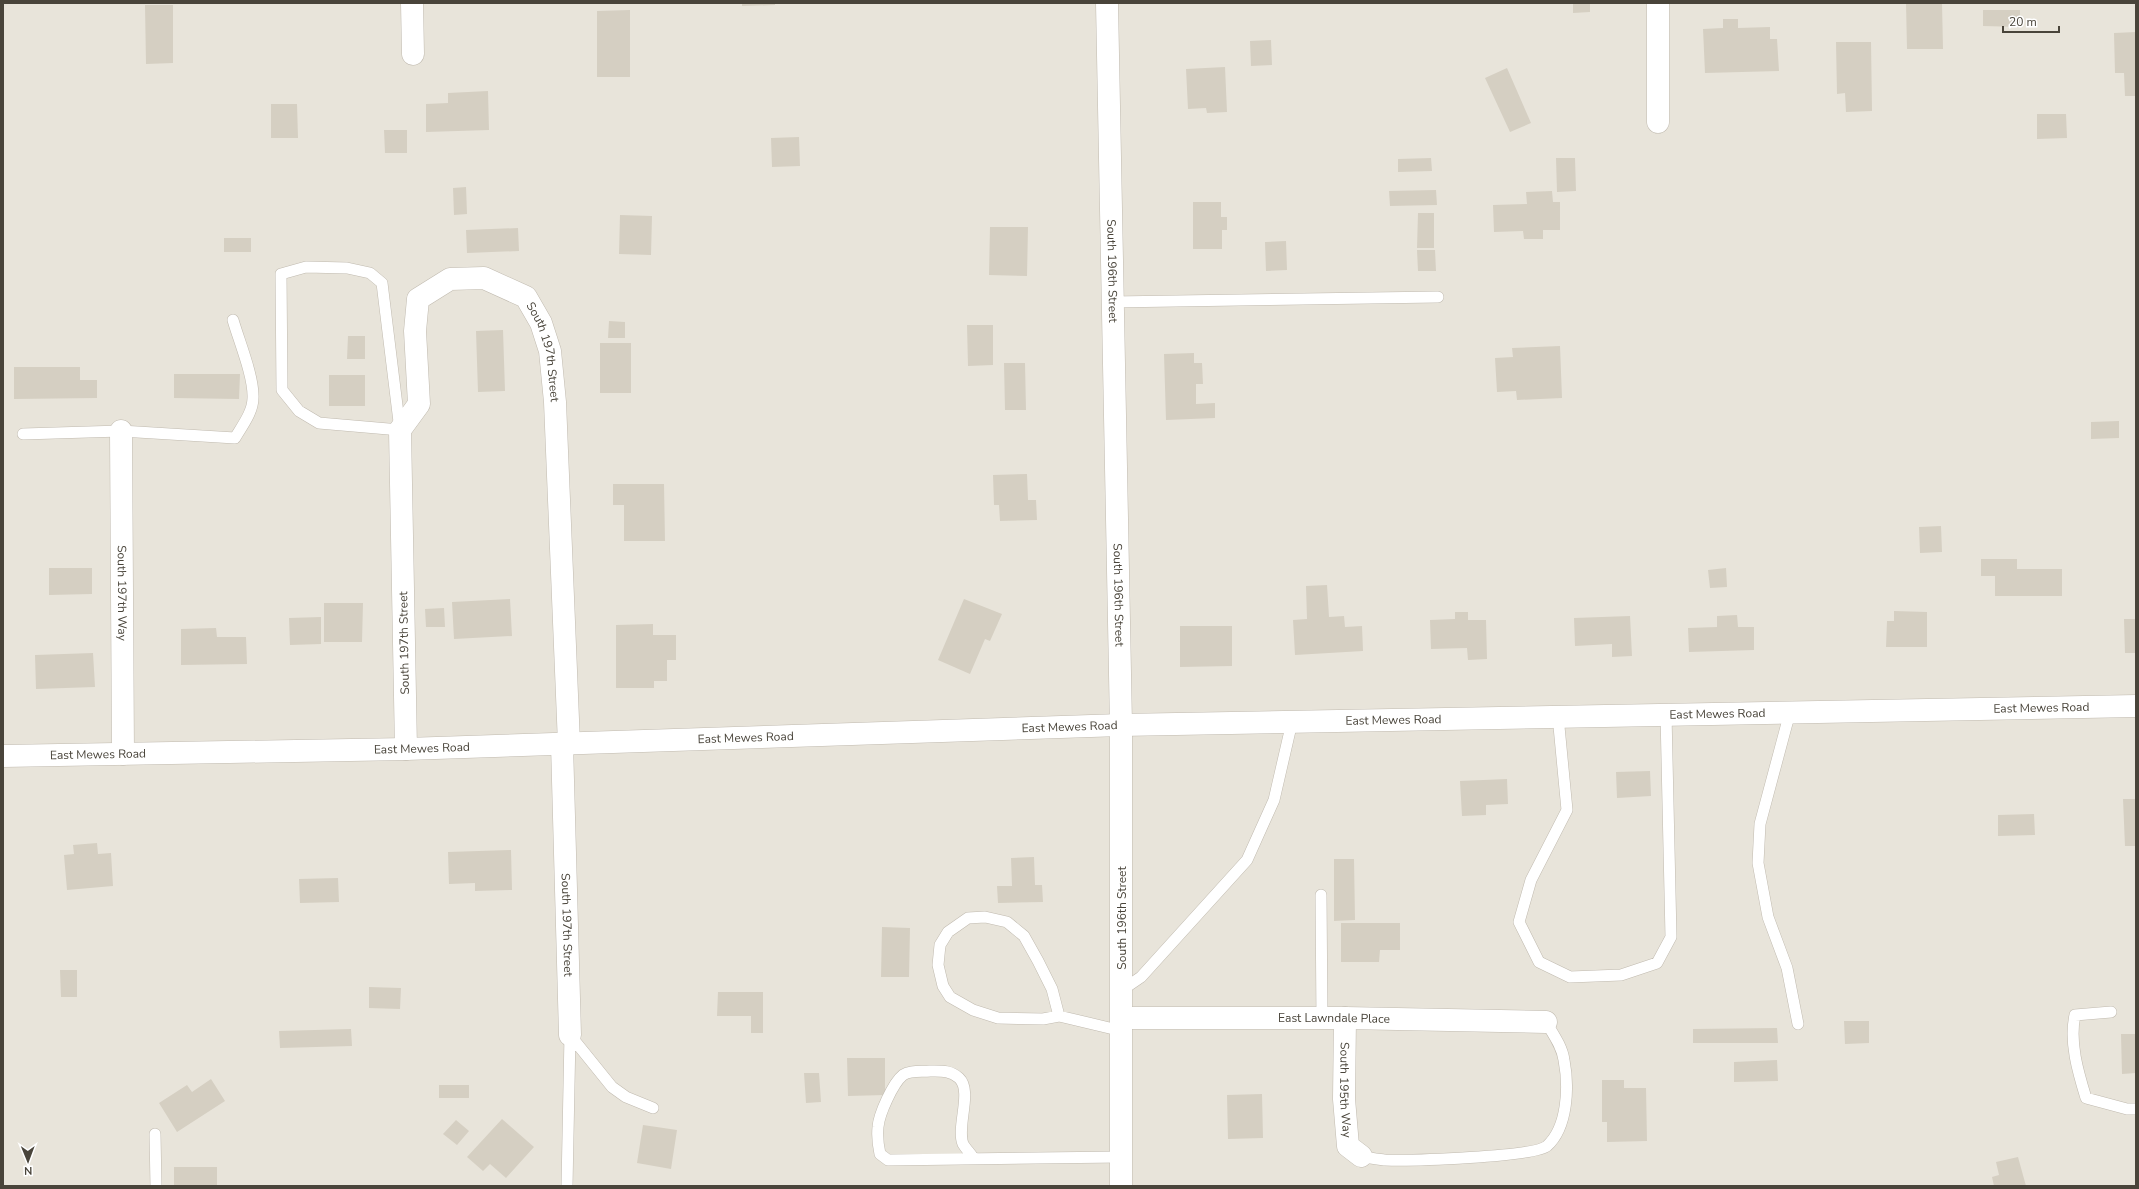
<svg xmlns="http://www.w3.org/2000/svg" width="2139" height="1189" viewBox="0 0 2139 1189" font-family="'Nunito Sans',sans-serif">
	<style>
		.residential { fill: #e8e4da }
		.building { fill: #d5cfc2 }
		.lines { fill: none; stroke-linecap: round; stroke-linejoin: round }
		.service-casing { stroke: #c0baaf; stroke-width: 12 }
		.minor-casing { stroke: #c0baaf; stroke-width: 23 }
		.service { stroke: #fff; stroke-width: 11 }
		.minor { stroke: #fff; stroke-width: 22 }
		.labels { text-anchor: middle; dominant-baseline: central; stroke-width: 3; stroke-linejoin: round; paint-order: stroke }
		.street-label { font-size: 12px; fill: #49443a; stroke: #fff }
	</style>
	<rect width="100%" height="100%" fill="#f5f2ec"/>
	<path class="residential" d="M 3,3 L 2136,3 L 2136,1186 L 3,1186 Z"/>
	<path class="building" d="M 742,3 L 775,3 L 775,5 L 742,6 Z
		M 1573,3 L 1590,3 L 1590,12 L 1573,13 Z
		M 1906,3 L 1942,3 L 1943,49 L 1907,49 Z
		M 145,5 L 173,5 L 173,63 L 146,64 Z
		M 630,10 L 630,77 L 597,77 L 597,11 Z
		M 1983,10 L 2020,10 L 2020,27 L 1983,26 Z
		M 1723,19 L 1738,19 L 1738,28 L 1770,27 L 1770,39 L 1777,39 L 1779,71 L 1705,73 L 1703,29 L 1723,28 Z
		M 2136,32 L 2136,96 L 2125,96 L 2124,73 L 2115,73 L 2114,33 Z
		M 1271,40 L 1272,65 L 1251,66 L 1250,41 Z
		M 1836,42 L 1871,42 L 1872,111 L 1846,112 L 1845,93 L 1837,94 Z
		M 1225,67 L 1227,112 L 1207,113 L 1206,108 L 1188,109 L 1186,69 Z
		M 1507,68 L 1531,123 L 1510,132 L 1485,78 Z
		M 488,91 L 489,130 L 426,132 L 426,104 L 448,103 L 448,93 Z
		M 271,104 L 297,104 L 298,138 L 271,138 Z
		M 2037,114 L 2066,114 L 2067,138 L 2037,139 Z
		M 384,130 L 407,130 L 407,153 L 385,153 Z
		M 799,137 L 800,166 L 772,167 L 771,138 Z
		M 1431,158 L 1432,171 L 1398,172 L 1398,159 Z
		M 1556,158 L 1575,158 L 1576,191 L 1557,192 Z
		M 466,187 L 467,214 L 454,215 L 453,188 Z
		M 1436,190 L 1437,205 L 1390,206 L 1389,191 Z
		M 1552,191 L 1553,202 L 1560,202 L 1560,230 L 1543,230 L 1543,239 L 1524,239 L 1523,231 L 1494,232 L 1493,205 L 1527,204 L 1526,192 Z
		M 1193,202 L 1221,202 L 1221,217 L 1227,217 L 1227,230 L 1222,230 L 1222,249 L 1193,249 Z
		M 1418,213 L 1434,213 L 1434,248 L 1417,248 Z
		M 620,215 L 652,216 L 651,255 L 619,254 Z
		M 990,227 L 1028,227 L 1027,276 L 989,275 Z
		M 518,228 L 519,251 L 467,253 L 466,230 Z
		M 224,238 L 251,238 L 251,252 L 224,252 Z
		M 1286,241 L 1287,270 L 1266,271 L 1265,242 Z
		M 1417,250 L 1435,250 L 1436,271 L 1418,271 Z
		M 609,321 L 625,322 L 625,338 L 608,338 Z
		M 967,325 L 993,325 L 993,365 L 968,366 Z
		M 503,330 L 505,391 L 478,392 L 476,331 Z
		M 348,336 L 365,336 L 365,359 L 347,359 Z
		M 600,343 L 631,343 L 631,393 L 600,393 Z
		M 1560,346 L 1562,398 L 1517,400 L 1516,391 L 1497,392 L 1495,358 L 1513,357 L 1512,348 Z
		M 1194,353 L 1194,363 L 1202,363 L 1203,384 L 1196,384 L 1196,404 L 1215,403 L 1215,418 L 1166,420 L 1164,354 Z
		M 1004,363 L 1025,363 L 1026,410 L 1005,410 Z
		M 14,367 L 80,367 L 80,380 L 97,380 L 97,398 L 14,399 Z
		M 174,374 L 240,374 L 239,399 L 174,398 Z
		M 329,375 L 365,375 L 365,406 L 329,406 Z
		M 2119,421 L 2119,438 L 2091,439 L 2091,422 Z
		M 1027,474 L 1028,500 L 1036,500 L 1037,520 L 1000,521 L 999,505 L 994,505 L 993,475 Z
		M 613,484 L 664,484 L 665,541 L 624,541 L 624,505 L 613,505 Z
		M 1941,526 L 1942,552 L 1920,553 L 1919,527 Z
		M 1981,559 L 2017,559 L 2017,569 L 2062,569 L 2062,596 L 1995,596 L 1995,576 L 1981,576 Z
		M 49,568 L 92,568 L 92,594 L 49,595 Z
		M 1726,568 L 1727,587 L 1710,588 L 1708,570 Z
		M 1327,585 L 1329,617 L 1344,616 L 1345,627 L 1362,626 L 1363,651 L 1295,655 L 1293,620 L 1307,619 L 1306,586 Z
		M 510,599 L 512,636 L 454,639 L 452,602 Z
		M 964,599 L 1002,614 L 990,641 L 985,639 L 970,674 L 938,660 Z
		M 324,603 L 363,603 L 362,642 L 324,642 Z
		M 444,608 L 445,627 L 426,627 L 425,609 Z
		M 1894,611 L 1927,612 L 1927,647 L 1886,647 L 1887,621 L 1894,621 Z
		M 1455,612 L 1468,612 L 1468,620 L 1486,620 L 1487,659 L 1468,660 L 1467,648 L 1431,649 L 1430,620 L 1455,619 Z
		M 1737,615 L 1738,627 L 1754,627 L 1754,650 L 1689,652 L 1688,628 L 1717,627 L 1717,616 Z
		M 1630,616 L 1632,656 L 1612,657 L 1612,644 L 1575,646 L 1574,618 Z
		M 321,617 L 321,644 L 290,645 L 289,618 Z
		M 2124,619 L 2136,619 L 2136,653 L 2125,653 Z
		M 653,624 L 653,635 L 676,635 L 676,660 L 667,660 L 667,681 L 654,681 L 654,688 L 616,688 L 616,625 Z
		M 1180,626 L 1232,626 L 1232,666 L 1180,667 Z
		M 216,628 L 217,637 L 246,637 L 247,664 L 181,665 L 181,629 Z
		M 93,653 L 95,687 L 36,689 L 35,655 Z
		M 1650,771 L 1651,796 L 1617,798 L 1616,772 Z
		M 1507,779 L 1508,804 L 1486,805 L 1486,815 L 1462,816 L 1460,781 Z
		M 2123,799 L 2136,799 L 2136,846 L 2125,846 Z
		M 2034,814 L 2035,835 L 1998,836 L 1998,815 Z
		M 97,843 L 98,854 L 111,853 L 113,886 L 67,890 L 64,855 L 74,854 L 73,845 Z
		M 511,850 L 512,890 L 475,891 L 475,883 L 449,884 L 448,852 Z
		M 1034,857 L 1035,885 L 1042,885 L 1043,902 L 998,903 L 997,886 L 1012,886 L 1011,858 Z
		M 1334,859 L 1354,859 L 1355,920 L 1334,921 Z
		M 338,878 L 339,902 L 300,903 L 299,879 Z
		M 1341,923 L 1400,923 L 1400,950 L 1380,950 L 1379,962 L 1341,962 Z
		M 882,927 L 910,928 L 909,977 L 881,977 Z
		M 60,970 L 77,970 L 77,997 L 61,997 Z
		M 369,987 L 401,988 L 400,1009 L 369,1008 Z
		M 718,992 L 763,992 L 763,1033 L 751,1033 L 751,1016 L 717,1016 Z
		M 1844,1021 L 1869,1021 L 1869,1043 L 1845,1044 Z
		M 1777,1028 L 1778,1043 L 1693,1043 L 1693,1029 Z
		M 351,1029 L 352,1046 L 280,1048 L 279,1031 Z
		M 2121,1034 L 2136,1034 L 2136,1073 L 2122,1074 Z
		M 847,1058 L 885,1058 L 885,1095 L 848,1096 Z
		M 1777,1060 L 1778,1081 L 1734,1082 L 1734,1062 Z
		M 804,1073 L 819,1073 L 821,1102 L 806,1103 Z
		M 211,1079 L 225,1101 L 177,1132 L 159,1103 L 187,1085 L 192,1092 Z
		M 1602,1080 L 1624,1080 L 1624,1088 L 1646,1088 L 1647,1141 L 1607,1142 L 1607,1122 L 1602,1122 Z
		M 439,1085 L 469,1085 L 469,1098 L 439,1098 Z
		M 1262,1094 L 1263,1138 L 1228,1139 L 1227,1095 Z
		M 502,1119 L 534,1147 L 506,1178 L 490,1164 L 483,1171 L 467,1157 Z
		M 456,1120 L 469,1131 L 457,1145 L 443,1134 Z
		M 643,1125 L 677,1130 L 671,1169 L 637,1163 Z
		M 2018,1157 L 2026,1186 L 1994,1186 L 1992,1177 L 1999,1175 L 1996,1162 Z
		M 174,1167 L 217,1167 L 217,1186 L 174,1186 Z"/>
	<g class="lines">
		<g class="service-casing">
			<path id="service" d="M 306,267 L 347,268 L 370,273 L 382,283 L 400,430 L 319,423 L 299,411 L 282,390 L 281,274 Z
				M 1113,302 L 1438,297
				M 23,434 L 121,431 L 235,438 C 242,426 253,412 253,398 C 254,377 239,341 233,320
				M 1790,712 L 1760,824 L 1758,863 L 1768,917 L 1787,968 L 1798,1024
				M 1558,716 L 1567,810 L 1531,880 L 1519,922 L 1539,962 L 1570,977 L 1621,975 L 1657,963 L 1671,937 L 1666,714
				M 1321,895 L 1322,1018
				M 1122,990 L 1141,977 L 1247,860 L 1274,800 L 1292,722
				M 2111,1012 L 2075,1015 C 2069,1042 2078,1072 2086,1098 L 2127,1109 L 2136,1109
				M 1059,1016 L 1052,989 L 1038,961 L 1024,936 L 1007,922 L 985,917 L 968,918 L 948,932 L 940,945 L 938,965 L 943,986 L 950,997 L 973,1010 L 998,1018 L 1043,1019 L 1059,1016 L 1122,1031
				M 570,1035 L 612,1087 L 626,1097 L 653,1108
				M 155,1134 L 156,1186
				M 1361,1156 C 1368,1158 1377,1159 1385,1160 C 1408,1161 1534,1157 1547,1146 C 1568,1127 1569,1086 1564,1060 C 1562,1046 1553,1034 1546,1022
				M 974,1159 C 971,1154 966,1149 963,1144 C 956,1127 973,1091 959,1078 C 950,1070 941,1071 930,1071 C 922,1072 910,1070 903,1075 C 893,1083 879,1114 878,1127 C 877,1137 878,1145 880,1154 L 888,1160 L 1121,1157
				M 567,1186 L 570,1035"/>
		</g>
		<g class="minor-casing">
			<g id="minor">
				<path d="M 412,3 L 413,54"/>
				<path id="s1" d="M 1107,3 L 1121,725 L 1121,1186"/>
				<path d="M 1658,3 L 1658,122"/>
				<path id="s2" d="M 121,431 L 123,754"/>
				<path id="s3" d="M 562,744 L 570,1035"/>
				<path id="s4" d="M 406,749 L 400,430 L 419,404 L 415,331 L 418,299 L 450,279 L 484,278 L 526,297 L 541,323 L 550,351 L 555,402 L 569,744"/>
				<path id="s5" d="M 3,756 L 406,749 L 1121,725 L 2136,706"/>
				<path id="s6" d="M 1122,1018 L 1345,1018 L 1546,1022"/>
				<path id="s7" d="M 1345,1018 L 1344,1099 L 1348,1146 L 1361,1156"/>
			</g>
		</g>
		<use href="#service" class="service"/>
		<use href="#minor" class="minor"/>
	</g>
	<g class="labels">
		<g class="street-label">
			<text stroke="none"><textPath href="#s1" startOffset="268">South 196th Street</textPath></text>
			<text stroke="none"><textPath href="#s4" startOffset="633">South 197th Street</textPath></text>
			<text stroke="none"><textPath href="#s2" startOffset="162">South 197th Way</textPath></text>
			<text stroke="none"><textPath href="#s1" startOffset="592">South 196th Street</textPath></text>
			<text transform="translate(404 643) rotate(-91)">South 197th Street</text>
			<text stroke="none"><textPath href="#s5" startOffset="2039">East Mewes Road</textPath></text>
			<text stroke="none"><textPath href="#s5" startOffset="1715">East Mewes Road</textPath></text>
			<text stroke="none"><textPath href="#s5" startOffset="1391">East Mewes Road</textPath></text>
			<text stroke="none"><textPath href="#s5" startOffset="1067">East Mewes Road</textPath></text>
			<text stroke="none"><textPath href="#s5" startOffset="743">East Mewes Road</textPath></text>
			<text stroke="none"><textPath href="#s5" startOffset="419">East Mewes Road</textPath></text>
			<text stroke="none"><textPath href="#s5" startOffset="95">East Mewes Road</textPath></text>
			<text transform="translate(1122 918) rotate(-90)">South 196th Street</text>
			<text stroke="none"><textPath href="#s3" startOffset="181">South 197th Street</textPath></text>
			<text stroke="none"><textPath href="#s6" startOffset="212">East Lawndale Place</textPath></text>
			<text stroke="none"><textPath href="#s7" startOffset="72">South 195th Way</textPath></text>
		</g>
	</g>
	<rect width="2139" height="1189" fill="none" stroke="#49443a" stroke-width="8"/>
	<g transform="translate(28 1161) rotate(179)" stroke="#ffffff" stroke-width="3" paint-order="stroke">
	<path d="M0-3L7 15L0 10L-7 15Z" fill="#49443a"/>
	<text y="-6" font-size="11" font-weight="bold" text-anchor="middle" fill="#49443a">N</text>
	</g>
	<path d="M2003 26v6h56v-6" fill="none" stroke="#49443a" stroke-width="2"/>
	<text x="2009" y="26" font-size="12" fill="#49443a" stroke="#ffffff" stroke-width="3" paint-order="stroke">20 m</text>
</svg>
